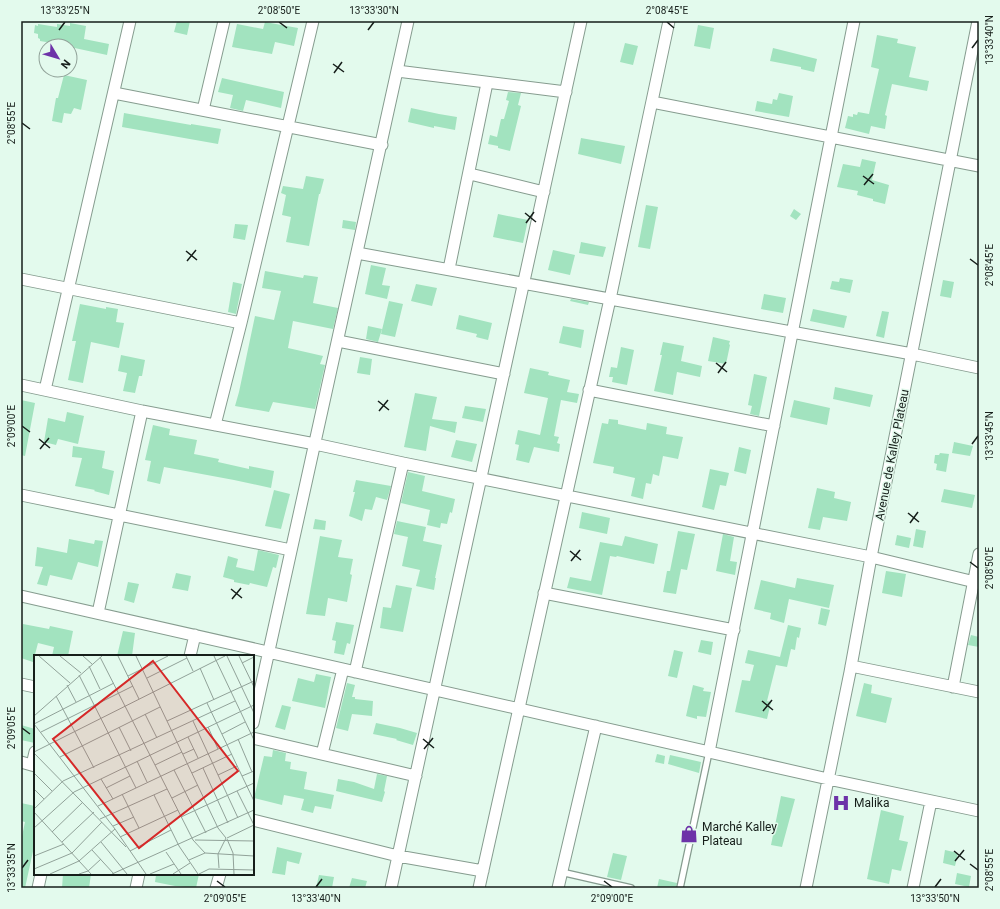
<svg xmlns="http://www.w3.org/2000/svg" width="1000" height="909" viewBox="0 0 1000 909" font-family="Roboto,sans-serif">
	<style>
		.building { fill: #a2e3bf }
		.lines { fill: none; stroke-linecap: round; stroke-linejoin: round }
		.lane-casing { stroke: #869c8f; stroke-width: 8 }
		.street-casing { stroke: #869c8f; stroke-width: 13 }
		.lane { stroke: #fff; stroke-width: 5.5 }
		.street { stroke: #fff; stroke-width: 11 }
		.ticks { fill: none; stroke: #161e1a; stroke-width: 1.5 }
		.labels { text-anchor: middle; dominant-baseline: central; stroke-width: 3; stroke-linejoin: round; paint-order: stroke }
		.street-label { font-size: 12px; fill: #161e1a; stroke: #e3faed }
		.poi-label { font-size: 12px; fill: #161e1a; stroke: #e3faed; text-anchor: start }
		.inset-road { fill: none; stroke: #91a299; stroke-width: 1 }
		.view { fill: #d62828; fill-opacity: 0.15; stroke: #d62828; stroke-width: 2 }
		.inset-edge { fill: none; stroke: #161e1a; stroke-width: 2 }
		.neatline { fill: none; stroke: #161e1a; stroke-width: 1.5 }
		.ticks-label { font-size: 10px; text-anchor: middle; fill: #161e1a }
	</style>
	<rect width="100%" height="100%" fill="#e3faed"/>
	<path class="building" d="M 177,21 L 190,21 L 187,35 L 174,32 Z
		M 265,22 L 298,28 L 294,46 L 275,42 L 272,54 L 232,47 L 237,24 L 263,29 Z
		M 70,23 L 86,26 L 84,39 L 109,44 L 107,55 L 70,47 L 70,46 L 40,41 L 40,39 L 38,38 L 38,34 L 34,33 L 35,25 L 38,26 L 38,24 L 57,27 L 57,24 L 70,26 Z
		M 698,25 L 714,28 L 710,49 L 694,46 Z
		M 877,35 L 898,39 L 897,43 L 916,47 L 909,77 L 929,81 L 927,91 L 892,84 L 885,115 L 887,116 L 885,129 L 871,126 L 869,134 L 845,128 L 848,116 L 853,117 L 853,114 L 857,115 L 858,112 L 869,114 L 879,69 L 871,67 Z
		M 625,43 L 638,46 L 633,65 L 620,62 Z
		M 773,48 L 817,59 L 814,72 L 801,69 L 801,67 L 770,61 Z
		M 64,75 L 87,80 L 81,110 L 74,108 L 71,114 L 64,113 L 62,123 L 52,121 L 56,98 L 58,98 Z
		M 222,78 L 284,92 L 281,108 L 246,100 L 243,111 L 230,108 L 233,95 L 218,92 Z
		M 508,92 L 521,93 L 518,105 L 521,106 L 510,151 L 498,148 L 498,146 L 488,144 L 490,135 L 497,137 L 501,119 L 504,119 L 509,101 L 506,100 Z
		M 779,93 L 793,96 L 789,117 L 755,111 L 757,101 L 772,104 L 773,99 L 777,100 Z
		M 411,108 L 439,114 L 457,117 L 455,130 L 434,126 L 434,128 L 408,122 Z
		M 124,113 L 191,125 L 191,124 L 221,129 L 218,144 L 122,127 Z
		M 581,138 L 625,146 L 621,164 L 578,154 Z
		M 862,159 L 876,162 L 872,180 L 889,185 L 885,204 L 873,201 L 873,199 L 857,195 L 858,191 L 837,187 L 843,164 L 860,167 Z
		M 306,176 L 324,179 L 320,194 L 319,194 L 309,246 L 286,242 L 291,217 L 282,215 L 286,195 L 281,193 L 283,186 L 303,189 Z
		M 646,205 L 658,207 L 650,249 L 638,247 Z
		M 794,209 L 801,214 L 796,220 L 790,216 Z
		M 498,214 L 528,220 L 523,243 L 493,237 Z
		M 343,220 L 356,222 L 355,230 L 342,228 Z
		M 235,224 L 248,225 L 245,240 L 233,238 Z
		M 581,242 L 606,247 L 603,257 L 579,253 Z
		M 553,250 L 575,255 L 570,275 L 548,270 Z
		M 371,265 L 386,268 L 382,285 L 390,286 L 387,299 L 365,294 Z
		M 265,271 L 303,278 L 304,275 L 318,277 L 313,303 L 338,308 L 333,329 L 293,321 L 288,348 L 323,356 L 320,364 L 325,365 L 315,409 L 273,402 L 269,412 L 235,406 L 239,392 L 255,316 L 274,320 L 281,291 L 262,288 Z
		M 840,278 L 853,280 L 850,293 L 830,289 L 832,281 L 839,282 Z
		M 943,280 L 954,282 L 951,298 L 940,296 Z
		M 233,282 L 242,284 L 236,314 L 228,312 Z
		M 416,284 L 437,288 L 432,306 L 411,301 Z
		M 764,294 L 786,298 L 783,313 L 761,309 Z
		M 571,299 L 589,302 L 588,305 L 570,301 Z
		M 389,301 L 403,304 L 395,337 L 381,334 Z
		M 80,304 L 106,309 L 106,307 L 118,309 L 116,322 L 124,323 L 119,348 L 91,342 L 83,383 L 68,380 L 76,341 L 72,341 Z
		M 813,309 L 847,316 L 844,328 L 810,321 Z
		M 882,311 L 889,312 L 884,338 L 876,336 Z
		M 459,315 L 492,323 L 488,340 L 476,337 L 477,334 L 456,329 Z
		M 368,326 L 382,329 L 378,342 L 366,339 Z
		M 563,326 L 584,330 L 581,348 L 559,343 Z
		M 713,337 L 730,341 L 729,344 L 730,345 L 726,364 L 708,361 Z
		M 663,342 L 684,346 L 681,361 L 702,366 L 700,377 L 677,372 L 673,395 L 654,391 L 662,355 L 660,355 Z
		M 621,347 L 634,350 L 627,385 L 612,382 L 613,377 L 609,377 L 611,367 L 617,368 Z
		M 121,355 L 145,360 L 142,376 L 139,376 L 135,393 L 123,391 L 127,373 L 118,371 Z
		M 360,357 L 372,359 L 370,375 L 357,373 Z
		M 530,368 L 549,372 L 548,375 L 570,380 L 567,392 L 579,394 L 577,403 L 561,400 L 554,436 L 559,437 L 557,443 L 560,444 L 559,452 L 534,447 L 529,463 L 516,460 L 519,445 L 515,444 L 518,430 L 540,435 L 548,398 L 524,393 Z
		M 754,374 L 767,377 L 759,416 L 750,414 L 752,406 L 748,405 Z
		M 835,387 L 873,395 L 870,407 L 833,399 Z
		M 415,393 L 437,397 L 432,419 L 457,422 L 455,433 L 430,426 L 426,451 L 404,447 Z
		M 21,400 L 35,403 L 25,456 L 21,455 Z
		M 794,400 L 830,408 L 827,425 L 790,417 Z
		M 465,406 L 486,409 L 483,422 L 462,418 Z
		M 67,412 L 84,416 L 78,444 L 58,439 L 56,445 L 44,442 L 48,418 L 65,422 Z
		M 609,419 L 618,420 L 618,424 L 646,430 L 647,423 L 667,427 L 666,434 L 683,437 L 678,459 L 663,456 L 659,476 L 653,474 L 651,484 L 646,483 L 643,499 L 631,496 L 635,478 L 613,473 L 614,467 L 593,463 L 602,423 L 608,424 Z
		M 153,425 L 170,429 L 169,435 L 197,440 L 194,454 L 219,459 L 218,462 L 249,469 L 249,466 L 274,471 L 271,488 L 234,480 L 164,467 L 160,484 L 147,481 L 151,461 L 145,460 Z
		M 456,440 L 477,444 L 472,462 L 451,457 Z
		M 954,442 L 973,446 L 970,456 L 952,453 Z
		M 73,446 L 105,451 L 102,468 L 114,471 L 109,495 L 94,491 L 95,490 L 75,486 L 82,458 L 72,457 Z
		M 739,447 L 751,450 L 746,474 L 734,471 Z
		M 940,453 L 949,454 L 946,472 L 936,470 L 937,464 L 934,463 L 935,455 L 939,455 Z
		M 710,469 L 729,473 L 726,486 L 720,485 L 714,510 L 702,507 Z
		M 408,472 L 425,476 L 422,491 L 455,499 L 452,513 L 450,512 L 447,524 L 441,523 L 440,528 L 427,525 L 430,510 L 401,503 Z
		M 356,480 L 391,486 L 387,500 L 376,497 L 372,510 L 365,509 L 362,521 L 349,516 L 355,492 L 353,492 Z
		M 817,488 L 835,492 L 834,498 L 851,502 L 847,521 L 823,517 L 820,530 L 808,528 Z
		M 944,489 L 975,495 L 972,508 L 941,502 Z
		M 274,490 L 290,494 L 281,529 L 265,526 Z
		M 582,512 L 610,518 L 607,534 L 579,528 Z
		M 315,519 L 326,521 L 325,530 L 313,529 Z
		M 397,521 L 426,527 L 423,541 L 442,545 L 435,578 L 436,578 L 434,590 L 416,586 L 420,570 L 402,566 L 408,537 L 394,534 Z
		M 916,529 L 926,531 L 923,548 L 913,546 Z
		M 678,531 L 695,534 L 687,570 L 681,569 L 676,594 L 663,592 L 667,571 L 670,571 Z
		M 723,534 L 734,537 L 730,561 L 737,562 L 735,575 L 716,571 Z
		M 897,535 L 911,538 L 909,548 L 895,545 Z
		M 320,536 L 342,540 L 338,557 L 353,559 L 350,574 L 352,575 L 347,602 L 328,598 L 325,616 L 306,614 Z
		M 625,536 L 658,544 L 654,564 L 617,556 L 616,557 L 610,556 L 602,595 L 567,588 L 570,577 L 591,581 L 600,542 L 622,546 Z
		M 69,539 L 94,544 L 95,540 L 103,541 L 98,567 L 78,562 L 72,580 L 50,575 L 47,586 L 37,584 L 43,567 L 35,566 L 37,547 L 67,553 Z
		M 258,550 L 279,555 L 276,568 L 273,567 L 267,587 L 250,583 L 249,585 L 234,582 L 234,580 L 223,577 L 228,556 L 238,559 L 236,567 L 254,571 Z
		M 886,571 L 906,574 L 902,597 L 882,593 Z
		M 176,573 L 191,576 L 188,591 L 172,588 Z
		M 797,578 L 834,585 L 829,608 L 789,599 L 784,623 L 770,619 L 771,613 L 754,609 L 761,580 L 795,588 Z
		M 128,582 L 139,584 L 134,603 L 124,600 Z
		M 396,585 L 412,588 L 403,632 L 380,628 L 383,607 L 391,608 Z
		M 821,608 L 830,610 L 826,626 L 818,624 Z
		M 336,622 L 354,625 L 350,644 L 347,643 L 344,655 L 334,653 L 336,641 L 332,640 Z
		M 23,624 L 49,629 L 50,626 L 73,631 L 68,656 L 52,656 L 54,647 L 38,643 L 33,662 L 21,658 L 21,636 Z
		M 788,625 L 801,628 L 799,638 L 797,637 L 795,650 L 791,649 L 787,667 L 776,665 L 767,701 L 771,702 L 767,719 L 735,712 L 742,680 L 750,681 L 754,665 L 745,663 L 748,650 L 780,657 Z
		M 123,631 L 135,633 L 132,656 L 117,656 Z
		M 971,635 L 979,637 L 979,647 L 968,645 Z
		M 701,640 L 713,642 L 711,655 L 698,652 Z
		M 674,650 L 683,652 L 677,678 L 668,676 Z
		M 316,674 L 331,677 L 325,708 L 292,701 L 298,678 L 314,682 Z
		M 347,683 L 355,685 L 352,697 L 355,697 L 355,699 L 373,701 L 372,716 L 352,714 L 348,731 L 336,728 Z
		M 864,683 L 872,685 L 871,693 L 892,698 L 886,723 L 856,716 Z
		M 693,685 L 704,688 L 703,691 L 711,692 L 706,717 L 697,716 L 697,719 L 686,716 Z
		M 282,705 L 291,707 L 285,730 L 275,727 Z
		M 376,723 L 400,728 L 417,733 L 413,745 L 396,740 L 397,739 L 373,734 Z
		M 21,725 L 35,729 L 35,743 L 21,740 Z
		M 273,750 L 286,753 L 285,761 L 291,762 L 290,769 L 307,772 L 304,789 L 334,795 L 331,809 L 315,806 L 313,813 L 301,810 L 304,799 L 284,795 L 282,805 L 254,798 L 264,756 L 272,757 Z
		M 657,754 L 665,756 L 664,764 L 655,762 Z
		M 670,755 L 701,762 L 699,773 L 668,764 Z
		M 377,774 L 387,776 L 384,791 L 385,792 L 382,802 L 336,791 L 338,779 L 354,782 L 374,789 Z
		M 781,796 L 795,799 L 782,847 L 771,845 Z
		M 21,803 L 35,806 L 35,842 L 25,888 L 21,888 L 21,841 L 25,822 L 21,821 Z
		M 881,810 L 904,816 L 899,840 L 908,842 L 901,871 L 892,869 L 889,884 L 867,879 Z
		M 277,847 L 302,853 L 299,864 L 287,861 L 285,875 L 272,873 Z
		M 945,850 L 958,853 L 955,866 L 943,863 Z
		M 613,853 L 627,856 L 621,880 L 607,877 Z
		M 957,873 L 971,876 L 969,887 L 955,884 Z
		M 63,874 L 91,874 L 89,888 L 62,888 Z
		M 163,874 L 199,874 L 196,888 L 175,886 L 155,882 L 156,875 L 163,875 Z
		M 319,875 L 334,877 L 332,888 L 316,888 Z
		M 352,878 L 367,881 L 365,888 L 349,888 Z
		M 659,879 L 677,883 L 676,888 L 657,888 Z"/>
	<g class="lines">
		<g class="lane-casing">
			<path id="lane" d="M 561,872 L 631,888
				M 680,888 L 709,752"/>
		</g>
		<g class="street-casing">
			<path id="street" d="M 397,71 L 566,92
				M 114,93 L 382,145
				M 652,102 L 979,166
				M 203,110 L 224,21
				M 470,174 L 544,192
				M 357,253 L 912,354 L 979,368
				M 449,269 L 487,83
				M 21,279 L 241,323
				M 338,341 L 504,374
				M 21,385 L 142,411 L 315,444 L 403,463 L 355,672
				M 45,390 L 130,21
				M 589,390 L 774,426
				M 215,425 L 241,323 L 313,21
				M 403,463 L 871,557 L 979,583
				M 21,495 L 291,550
				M 544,593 L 734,630
				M 21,596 L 828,779 L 979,811
				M 98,613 L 142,411
				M 190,656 L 195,635
				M 851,666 L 979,692
				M 21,684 L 35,687
				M 953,687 L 979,554
				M 253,723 L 408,21
				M 253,738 L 416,776
				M 709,752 L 854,21
				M 322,754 L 343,669
				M 21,762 L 35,766
				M 32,765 L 35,752
				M 253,820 L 398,856 L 483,871
				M 38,888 L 41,874
				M 136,888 L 139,874
				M 216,888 L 220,874
				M 391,888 L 581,21
				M 479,888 L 610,299 L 669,21
				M 558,888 L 596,726
				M 806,888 L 850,672 L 871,557 L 978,21
				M 913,888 L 931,801"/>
		</g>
		<use href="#lane" class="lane"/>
		<use href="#street" class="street"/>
	</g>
	<path class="ticks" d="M 279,22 L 287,28M 667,22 L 674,28M 59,30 L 65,22M 368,30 L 374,22M 972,48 L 978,40M 333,64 L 344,72M 334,73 L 342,62M 22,123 L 30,129M 863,176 L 874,184M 864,185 L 873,174M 525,213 L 536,222M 526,223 L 534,212M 186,251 L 197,260M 970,259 L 978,265M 187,261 L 196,250M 716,363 L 727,372M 718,373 L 726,362M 378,401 L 389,410M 379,411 L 388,400M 22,426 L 30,432M 39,439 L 50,448M 972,444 L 978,436M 40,449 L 49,438M 908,513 L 919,522M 910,523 L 918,512M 570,551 L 581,560M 571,561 L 580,550M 970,562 L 978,568M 231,589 L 242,598M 232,599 L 241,588M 762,701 L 773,710M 763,711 L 772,700M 22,728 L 30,734M 423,739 L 434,748M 424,749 L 433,738M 954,851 L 965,860M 955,861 L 964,850M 970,864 L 978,870M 22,868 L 28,860M 217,881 L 225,887M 604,881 L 612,887M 316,887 L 322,879M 935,887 L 941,879"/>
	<defs>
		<g id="hospital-bare" transform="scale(1.38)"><path d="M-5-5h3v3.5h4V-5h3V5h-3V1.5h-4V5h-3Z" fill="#6d32a8" stroke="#e3faed" stroke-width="2.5" paint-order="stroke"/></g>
		<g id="shop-bare" transform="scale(1.38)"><path d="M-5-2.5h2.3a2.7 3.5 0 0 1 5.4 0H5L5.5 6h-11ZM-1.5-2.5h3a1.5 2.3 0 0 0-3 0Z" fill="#6d32a8" stroke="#e3faed" stroke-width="2.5" paint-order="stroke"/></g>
	</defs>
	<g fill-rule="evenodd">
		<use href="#hospital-bare" x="841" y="803"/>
		<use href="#shop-bare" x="689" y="834"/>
	</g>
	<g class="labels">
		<g class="street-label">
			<text transform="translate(892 455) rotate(-79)">Avenue de Kalley Plateau</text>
		</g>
		<g class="poi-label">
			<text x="854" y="803">Malika</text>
			<text x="702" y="827">Marché Kalley<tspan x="702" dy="14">Plateau</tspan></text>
		</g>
	</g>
	<g transform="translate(34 655)">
		<rect width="220" height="220" fill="#e3faed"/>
		<path class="inset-road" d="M 5,1 L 36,28M 26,1 L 47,18M 49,1 L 58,9M 84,1 L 105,44M 102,1 L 184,173 L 192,183 L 184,199 L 185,213M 152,1 L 159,16M 180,1 L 220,85M 193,1 L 220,58M 205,1 L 220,32M 66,2 L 121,110M 208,8 L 220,2M 55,11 L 66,34M 166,13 L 180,45M 45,20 L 102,133M 94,21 L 134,1M 113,23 L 153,3M 33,30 L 42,47M 22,41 L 60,113M 173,48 L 220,146M 111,59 L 123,83M 0,61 L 68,1M 133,66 L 220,26M 159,66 L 204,163M 0,69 L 81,174 L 112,219M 0,69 L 80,28M 85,72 L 97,96M 174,72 L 184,94M 7,77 L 99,31M 188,79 L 211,67M 154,82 L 164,103M 204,84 L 218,117M 0,97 L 191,1M 148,97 L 121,110 L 159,185 L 171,198M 0,98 L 92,192M 149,99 L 160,94M 26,102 L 126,52M 103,106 L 113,127M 169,113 L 194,168M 140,115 L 172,178M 0,118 L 18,136M 158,118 L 198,99M 184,120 L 203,111M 208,121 L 220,116M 67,124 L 79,144M 72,133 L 96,121M 0,134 L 10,144M 203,136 L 220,170M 88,139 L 105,173M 120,140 L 145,191 L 164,219M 138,143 L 164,130M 64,151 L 220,77M 0,154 L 29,126 L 201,46M 0,157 L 57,219M 147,162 L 220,128M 66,164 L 133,134M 79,171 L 100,162M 0,173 L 40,137 L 220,50M 18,177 L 49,147M 86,182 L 144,155M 193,183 L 220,170M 193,184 L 199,198 L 200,219M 161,185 L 220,186M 28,187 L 60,157M 67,187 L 93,219M 58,195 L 80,219M 96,196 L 137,175M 132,197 L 147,219M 0,201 L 30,189M 155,205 L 171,198 L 220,201M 0,214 L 38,198 L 68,167M 16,219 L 45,206 L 81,174M 45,219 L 54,216 L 67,204M 78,219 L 220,155M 116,219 L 140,209M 139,219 L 156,208M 165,219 L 175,214 L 220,215"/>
		<path class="view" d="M 119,6 L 204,116 L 105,193 L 19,84 Z"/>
		<rect width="220" height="220" class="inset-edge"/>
	</g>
	<rect width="1000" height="909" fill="none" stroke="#e3faed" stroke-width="44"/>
	<g transform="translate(58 58) rotate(128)"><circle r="19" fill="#e3faed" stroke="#91a299"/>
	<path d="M0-3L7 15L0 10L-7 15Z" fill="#6d32a8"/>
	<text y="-6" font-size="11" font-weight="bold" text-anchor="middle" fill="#161e1a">N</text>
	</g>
	<rect x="22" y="22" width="956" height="865" class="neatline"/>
	<g class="ticks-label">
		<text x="65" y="14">13°33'25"N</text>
		<text x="279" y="14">2°08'50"E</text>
		<text x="374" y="14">13°33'30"N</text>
		<text x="667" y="14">2°08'45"E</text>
		<text transform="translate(989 40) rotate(-90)" y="4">13°33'40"N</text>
		<text transform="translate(11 123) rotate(-90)" y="4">2°08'55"E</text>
		<text transform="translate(989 265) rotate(-90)" y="4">2°08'45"E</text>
		<text transform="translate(11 426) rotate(-90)" y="4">2°09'00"E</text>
		<text transform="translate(989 436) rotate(-90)" y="4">13°33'45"N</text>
		<text transform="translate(989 568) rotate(-90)" y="4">2°08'50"E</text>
		<text transform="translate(11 728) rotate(-90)" y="4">2°09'05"E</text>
		<text transform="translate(11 868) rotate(-90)" y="4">13°33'35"N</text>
		<text transform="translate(989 870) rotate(-90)" y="4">2°08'55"E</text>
		<text x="225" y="902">2°09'05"E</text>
		<text x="316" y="902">13°33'40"N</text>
		<text x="612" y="902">2°09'00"E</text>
		<text x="935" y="902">13°33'50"N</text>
	</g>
</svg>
